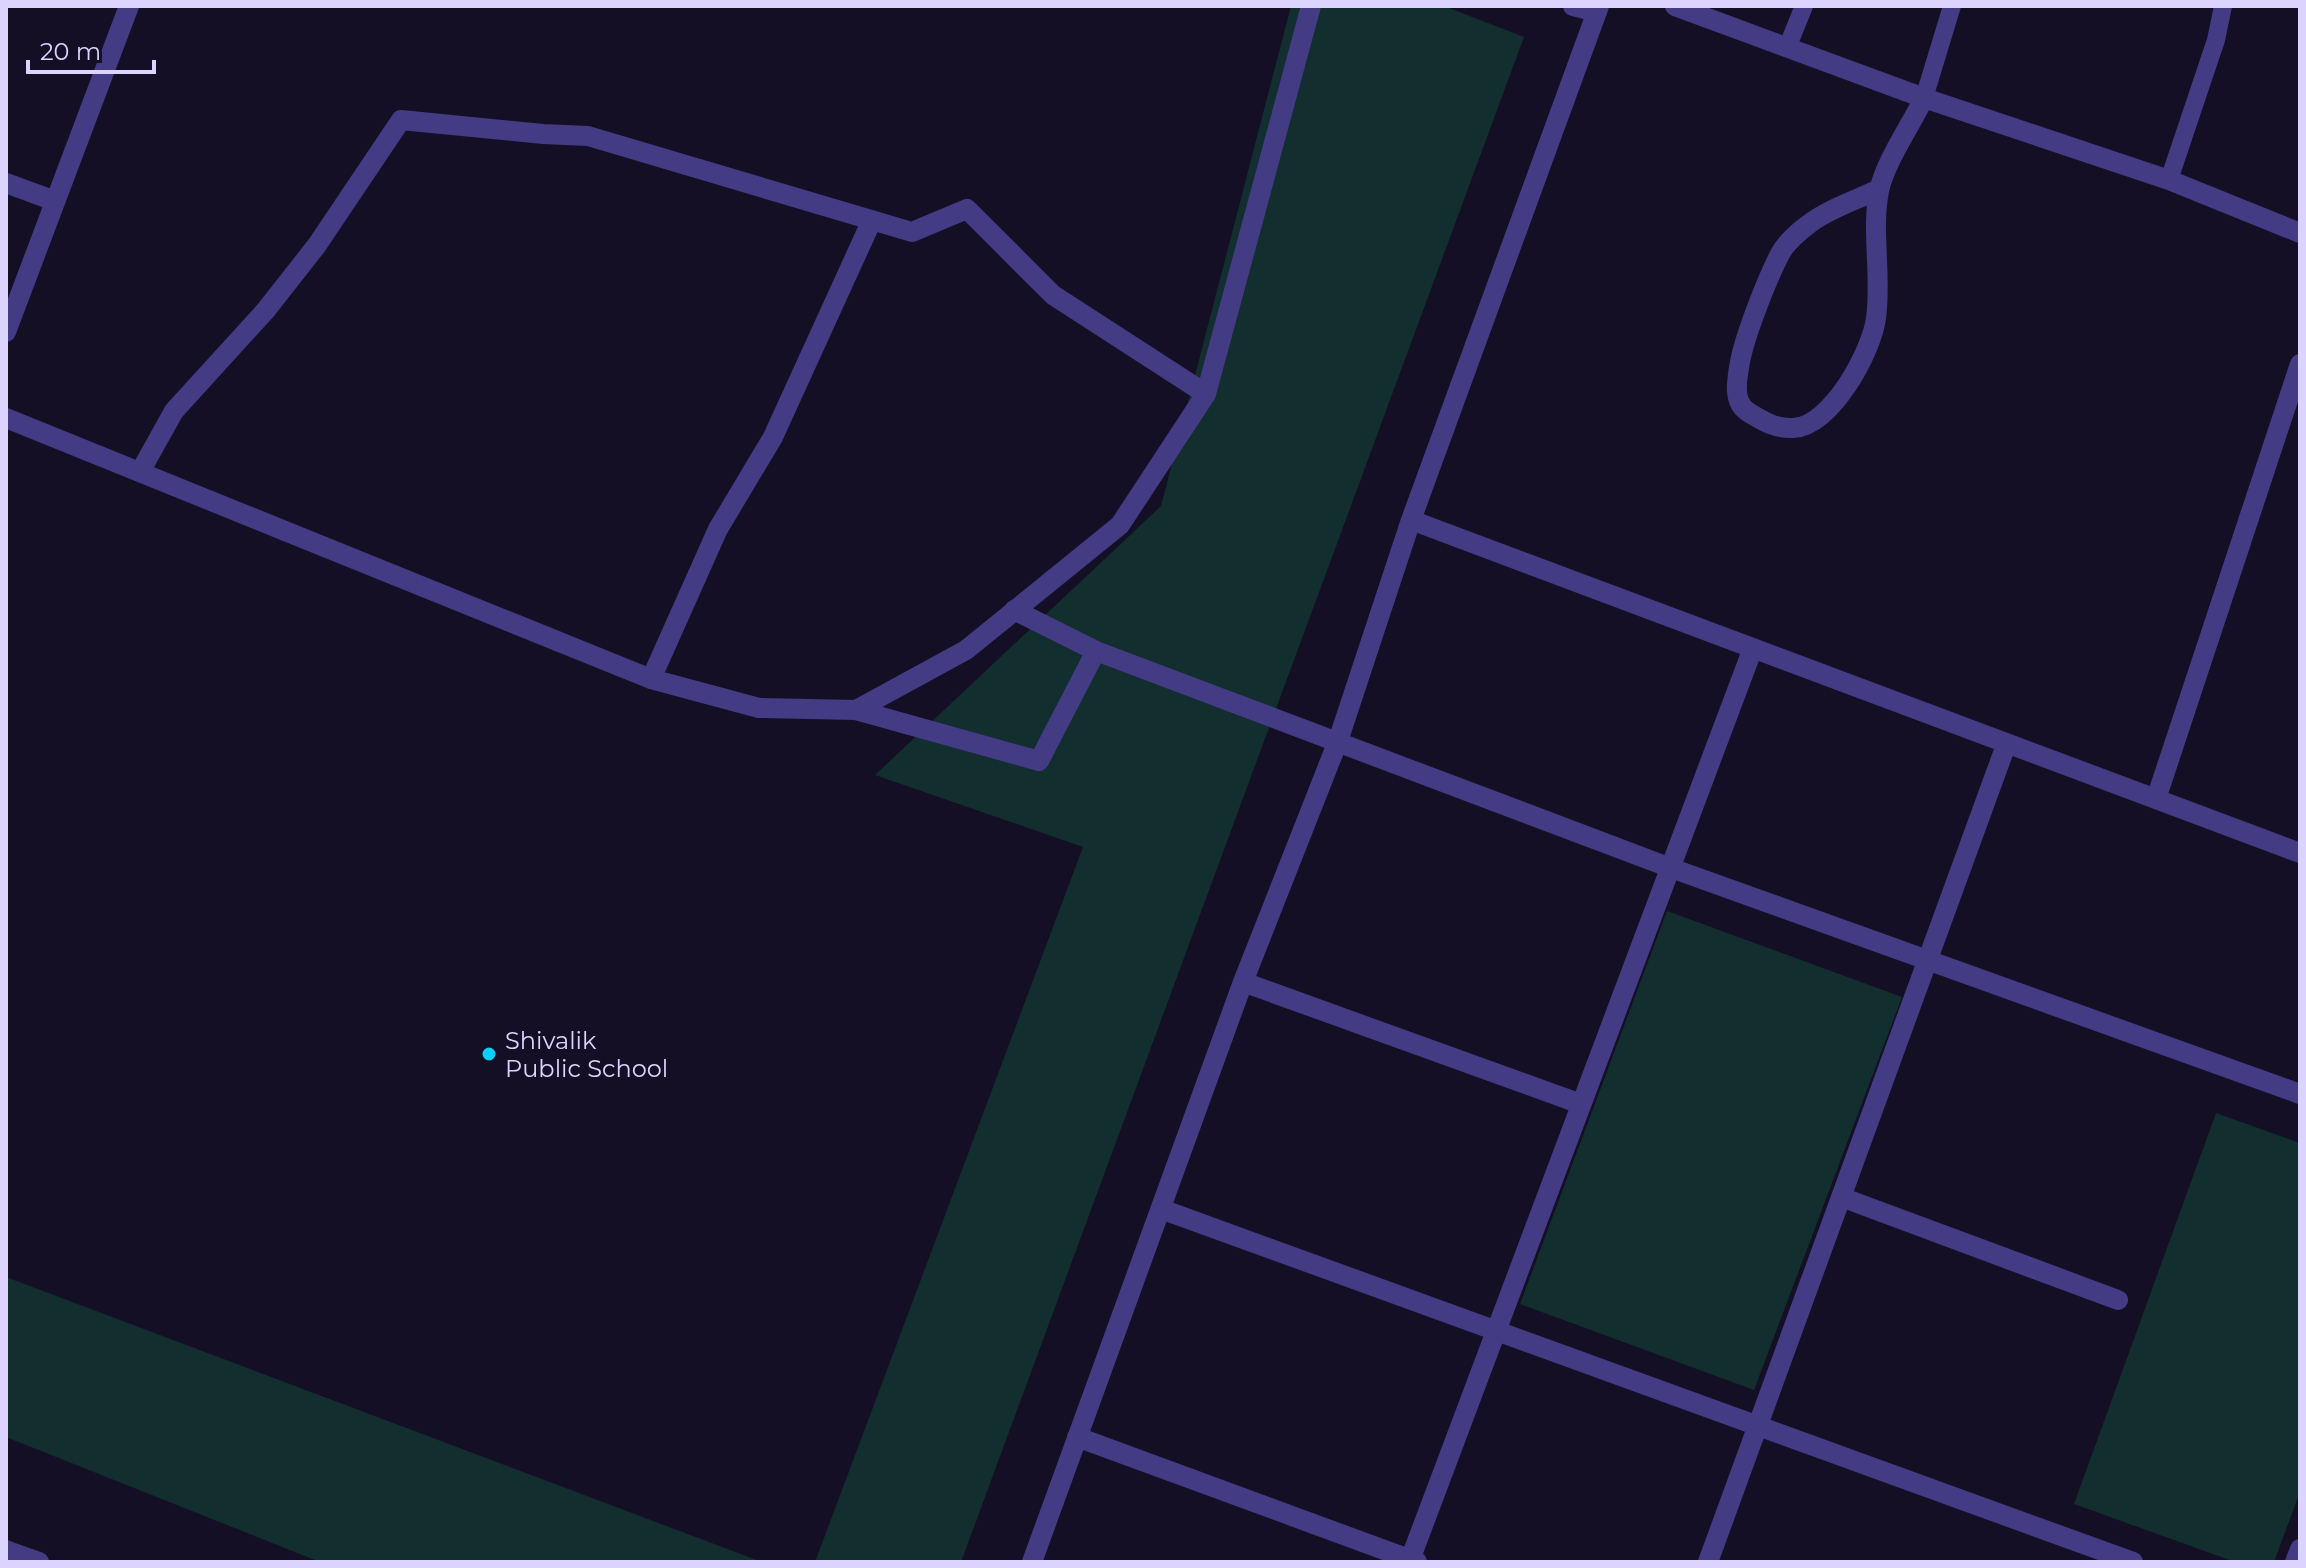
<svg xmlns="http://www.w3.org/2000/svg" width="2306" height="1568" viewBox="0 0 2306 1568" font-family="Montserrat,sans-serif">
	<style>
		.green { fill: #122e2f }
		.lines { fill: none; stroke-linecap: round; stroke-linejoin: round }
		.service { stroke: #433b84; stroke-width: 18 }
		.minor { stroke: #433b84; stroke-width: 20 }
		.tertiary { stroke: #433b84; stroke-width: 20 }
		.poi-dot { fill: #03d0fc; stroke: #150f25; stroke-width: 3 }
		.labels { text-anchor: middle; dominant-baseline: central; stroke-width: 8; stroke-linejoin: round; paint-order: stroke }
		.poi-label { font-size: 24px; fill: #dcd4ff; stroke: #150f25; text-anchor: start }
	</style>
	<rect width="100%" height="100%" fill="#150f25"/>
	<path class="green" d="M 1291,6 L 1444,6 L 1524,37 L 961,1562 L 815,1562 L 1083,847 L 875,775 L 1161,506 Z
		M 1667,911 L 1902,997 L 1754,1390 L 1520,1304 Z
		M 2216,1113 L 2300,1143 L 2300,1492 L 2274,1562 L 2235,1562 L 2074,1504 Z
		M 6,1277 L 762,1562 L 320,1562 L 6,1437 Z"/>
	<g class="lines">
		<path class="service" d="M 1787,48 L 1804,6
			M 1924,98 L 1952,6
			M 2169,180 L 2216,40 L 2223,6"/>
		<path class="minor" d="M 1573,6 L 1597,12
			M 1675,6 L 1924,98 L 2169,180 L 2300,233
			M 6,183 L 55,201
			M 1879,189 C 1857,200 1828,209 1809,224 C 1799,231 1785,244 1780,254 C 1767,279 1745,335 1740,362 C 1737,379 1732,402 1748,412 C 1763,421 1775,429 1793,428 C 1831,427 1872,351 1876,318 C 1882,276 1871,232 1879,191 C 1885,162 1911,125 1924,98
			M 6,418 L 651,679 L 759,708 L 856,710 L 966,650 L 1120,525 L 1206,394
			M 140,472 L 174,411 L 266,310 L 317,245 L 401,120 L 543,134 L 588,136 L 912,232 L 967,209 L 1053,295 L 1206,394 L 1311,6
			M 1411,520 L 2300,853
			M 1014,610 L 1096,651
			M 651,679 L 718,529 L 773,437 L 872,220
			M 856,710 L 1039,761 L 1096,651 L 1671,868 L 2300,1094
			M 2156,799 L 2300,364
			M 1243,982 L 1581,1104
			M 1841,1197 L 2118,1300
			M 1161,1209 L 2133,1562
			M 1077,1437 L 1417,1562
			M 16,1554 L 39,1562
			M 1410,1560 L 1753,648
			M 1032,1562 L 1243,982 L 1338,741 L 1411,520 L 1599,6
			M 1708,1562 L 2006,745
			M 2295,1562 L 2300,1549"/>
		<path class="tertiary" d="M 6,332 L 129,6
			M 6,1550 L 16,1554 L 13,1562"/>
	</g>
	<circle class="poi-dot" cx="489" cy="1054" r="8"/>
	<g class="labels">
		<g class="poi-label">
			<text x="505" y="1040">Shivalik<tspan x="505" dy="28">Public School</tspan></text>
		</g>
	</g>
	<rect width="2306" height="1568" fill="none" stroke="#dcd4ff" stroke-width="16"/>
	<path d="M28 60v12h126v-12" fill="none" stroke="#dcd4ff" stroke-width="4"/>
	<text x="40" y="60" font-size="24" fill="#dcd4ff" stroke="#150f25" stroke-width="6" paint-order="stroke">20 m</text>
</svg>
